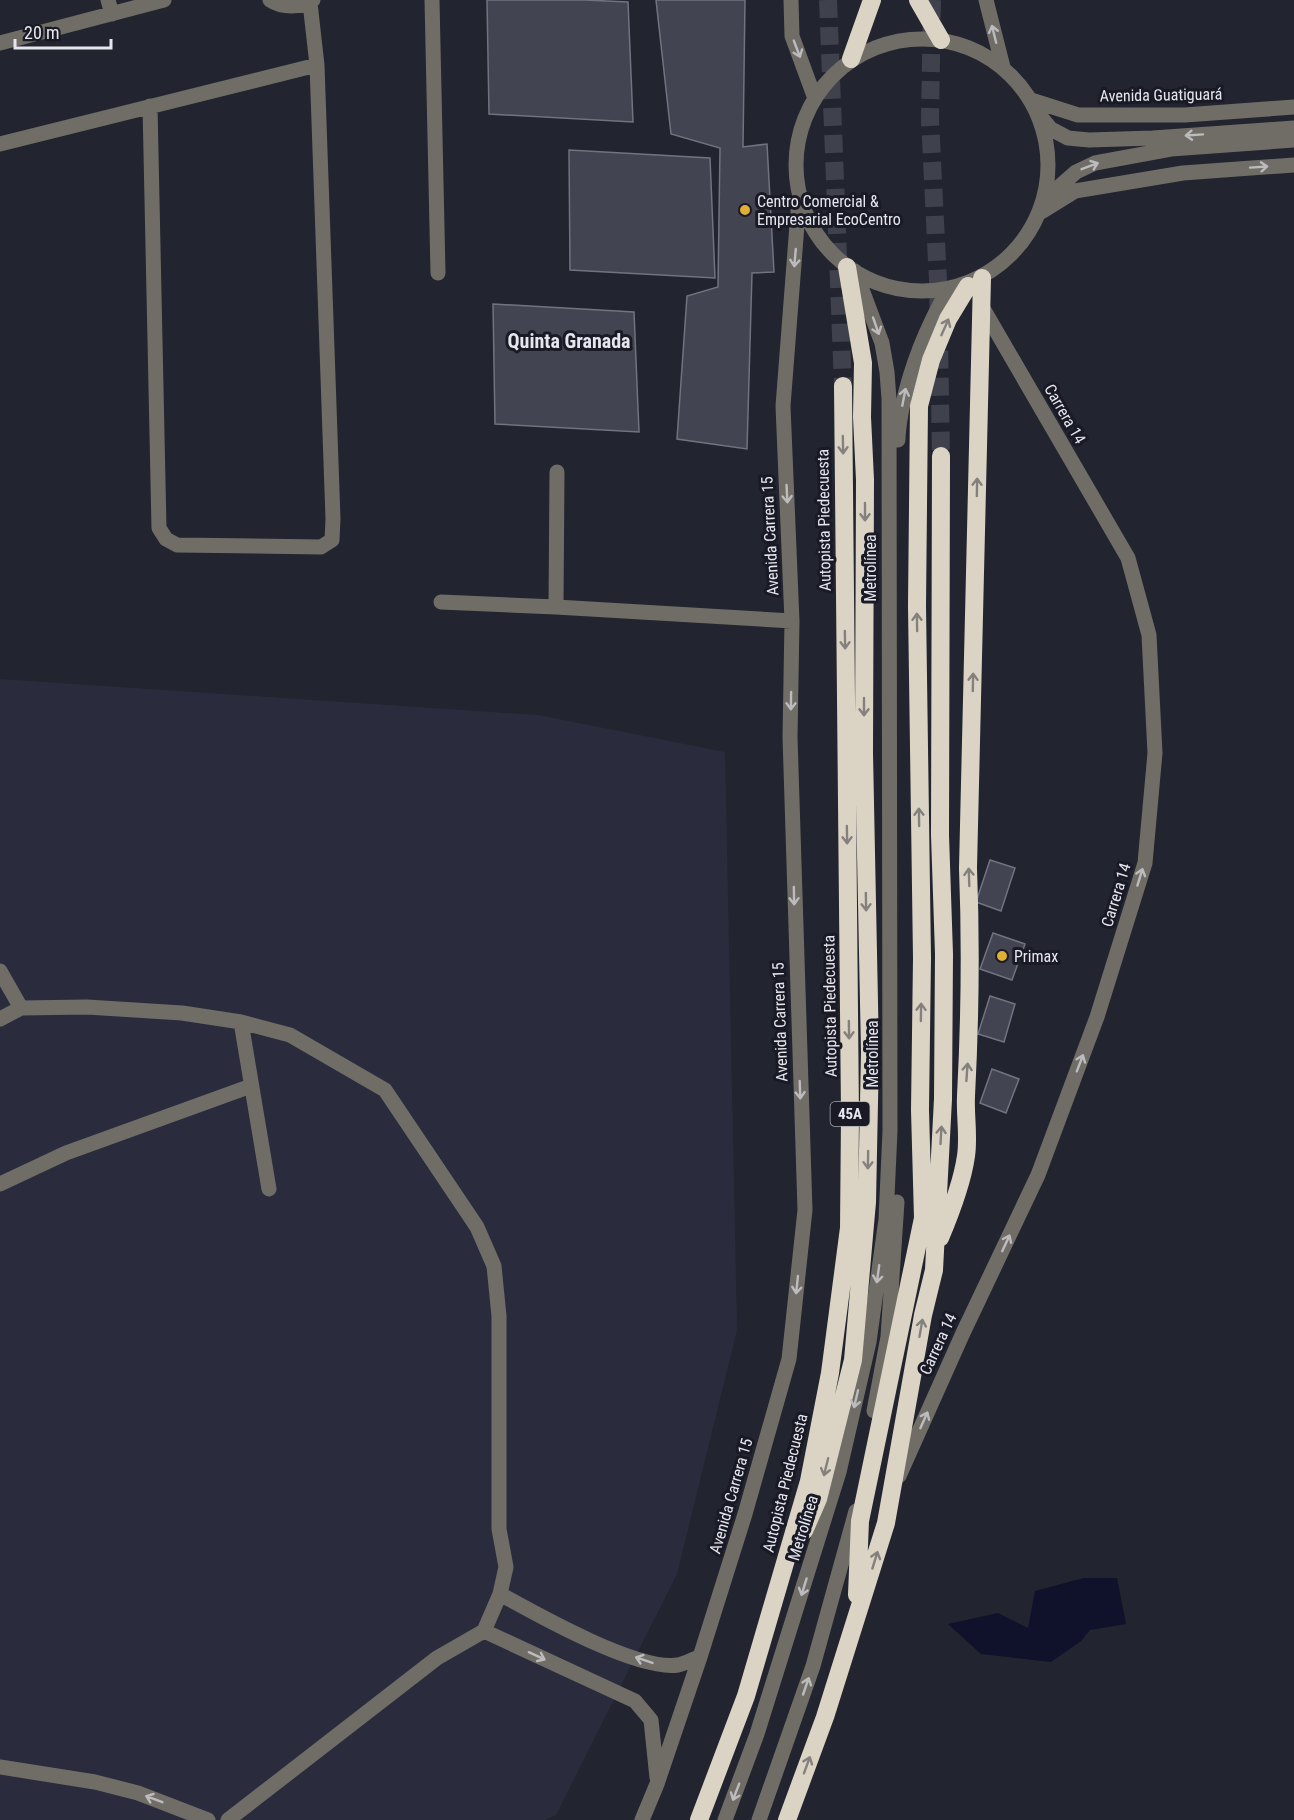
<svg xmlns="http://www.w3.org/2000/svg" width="1294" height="1820" viewBox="0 0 1294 1820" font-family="'Roboto Condensed',sans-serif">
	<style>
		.built { fill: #2a2c3d }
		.water { fill: #10112b }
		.building { fill: #424451; stroke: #717380; stroke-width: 1.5 }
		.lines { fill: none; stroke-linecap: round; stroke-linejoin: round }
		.highway-tunnel { stroke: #3f414c; stroke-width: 18; stroke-dasharray: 18 9; stroke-linecap: butt }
		.minor { stroke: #706d67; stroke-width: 15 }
		.highway { stroke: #dbd4c5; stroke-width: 18 }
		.oneway { stroke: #bcbcbf }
		.oneway2 { stroke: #84807d }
		.poi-dot { fill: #dfb034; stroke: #191a25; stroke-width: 2 }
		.labels { text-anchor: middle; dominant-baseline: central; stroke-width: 6; stroke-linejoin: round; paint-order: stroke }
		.shield { fill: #191a25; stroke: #a8a9b2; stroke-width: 1.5 }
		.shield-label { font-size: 15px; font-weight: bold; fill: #e5e6ee }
		.street-label { font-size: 16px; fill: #e5e6ee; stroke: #191a25 }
		.poi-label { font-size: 16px; fill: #e5e6ee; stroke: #191a25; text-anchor: start }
		.quarter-label { font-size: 20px; font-weight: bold; fill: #e5e6ee; stroke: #191a25 }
	</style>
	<rect width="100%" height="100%" fill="#22242f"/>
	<path class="built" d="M 0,679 L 538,715 L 725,752 L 737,1330 L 677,1574 L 556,1815 L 545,1820 L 0,1820 Z"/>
	<path class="water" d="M 1084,1578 L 1117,1578 L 1126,1624 L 1090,1630 L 1081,1641 L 1051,1662 L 981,1654 L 948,1624 L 998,1613 L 1028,1628 L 1035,1591 Z"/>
	<path class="building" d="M 487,0 L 586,0 L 628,2 L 633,122 L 489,114 Z
		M 656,0 L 745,0 L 743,147 L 767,144 L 774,272 L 752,273 L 747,449 L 677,439 L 687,296 L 718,287 L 720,148 L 671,134 Z
		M 569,150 L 710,158 L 715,278 L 570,270 Z
		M 493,304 L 634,312 L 639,432 L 495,424 Z
		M 990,860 L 1015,868 L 1001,911 L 976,902 Z
		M 993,933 L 1025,944 L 1012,980 L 980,969 Z
		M 990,996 L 1015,1004 L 1004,1042 L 978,1034 Z
		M 992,1069 L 1019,1079 L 1006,1113 L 980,1103 Z"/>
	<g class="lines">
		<path class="highway-tunnel" d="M 828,0 L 843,386
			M 932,0 L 930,120 L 938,281 L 941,456"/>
		<path class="minor" d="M 108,0 L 112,14
			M 270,0 C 282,8 301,8 313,0
			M 432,0 L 438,273
			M 791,0 L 792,36 L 814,96
			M 986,0 L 1003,67
			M796 165a126 126 0 1 1 252 0a126 126 0 1 1-252 0Z
			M 0,43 L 164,0
			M 1031,100 L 1078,115 L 1185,115 L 1294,107
			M 150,106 L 159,528 L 166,539 L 177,545 L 321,547 L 332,540 L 333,519 L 317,65 L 310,3
			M 1041,117 L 1051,129 L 1068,138 L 1089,140 L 1153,138 L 1294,128
			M 0,144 L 317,65
			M 1043,201 L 1076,172 L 1095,163 L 1171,149 L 1294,140
			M 1041,212 L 1075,191 L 1183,173 L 1294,165
			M 898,440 C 898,429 900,419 902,408 C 911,365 927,326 949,288
			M 557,472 L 556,607 L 792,621
			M 441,602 L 556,607
			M 0,971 L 21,1008 L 87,1007 L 182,1013 L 241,1022 L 290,1035 L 385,1090 L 477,1227 L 494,1266 L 499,1316 L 499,1529 L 506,1567 L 500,1594 L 484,1631 L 437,1658 L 228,1820
			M 0,1019 L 21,1008
			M 241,1022 L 269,1189
			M 0,1184 L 66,1153 L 251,1086
			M 874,1411 L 888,1337 L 897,1202
			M 899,1476 L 963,1333 L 1038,1175 L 1097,1017 L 1145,863 L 1155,753 L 1149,635 L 1128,558 L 981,305
			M 500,1594 C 538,1615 637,1671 678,1665 C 686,1663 693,1659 700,1657
			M 484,1631 L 635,1701 L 651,1720 L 657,1778
			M 0,1767 L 95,1782 L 138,1793 L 208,1820
			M 642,1820 L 657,1784 L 700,1657 L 745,1514 L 789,1359 L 805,1210 L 790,737 L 792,621 L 783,406 L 799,199
			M 725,1820 L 757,1734 L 839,1472 L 869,1342 L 886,1219 L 890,1131 L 889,399 L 887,372 L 882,343 L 855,271
			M 759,1820 L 813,1666 L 856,1511"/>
		<path class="highway" d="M 918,0 L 941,40
			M 851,59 L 872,0
			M 940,1238 C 951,1212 962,1184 966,1156 C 969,1136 965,1116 966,1096 C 970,1020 971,945 968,868 L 982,278
			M 804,1531 L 818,1499 L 853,1360 L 867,1202 L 870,1052 L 864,753 L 865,480 L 862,417 L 863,363 L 847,267
			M 857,1595 L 860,1521 L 923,1218 L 920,1110 L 922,958 L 917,606 L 919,406 L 931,360 L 948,319 L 968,286
			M 699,1820 L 746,1696 L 809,1481 L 830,1373 L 849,1228 L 850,1115 L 843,386
			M 787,1820 L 825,1717 L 886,1523 L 923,1315 L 934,1270 L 943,1099 L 944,954 L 940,835 L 941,456"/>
	</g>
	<defs><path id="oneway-shaft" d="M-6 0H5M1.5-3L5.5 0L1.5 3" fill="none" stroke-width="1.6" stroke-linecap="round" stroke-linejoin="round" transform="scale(1.5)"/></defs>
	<g class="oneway">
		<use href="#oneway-shaft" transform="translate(994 34) rotate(-104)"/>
		<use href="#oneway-shaft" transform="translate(797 49) rotate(69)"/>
		<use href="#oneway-shaft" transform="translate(1194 135) rotate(176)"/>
		<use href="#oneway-shaft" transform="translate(1090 166) rotate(-21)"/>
		<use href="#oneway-shaft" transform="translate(1259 167) rotate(-4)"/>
		<use href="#oneway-shaft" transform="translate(795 258) rotate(95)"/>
		<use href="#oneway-shaft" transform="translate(876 326) rotate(71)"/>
		<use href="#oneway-shaft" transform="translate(904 397) rotate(-79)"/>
		<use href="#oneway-shaft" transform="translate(787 494) rotate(87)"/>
		<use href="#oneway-shaft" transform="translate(791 701) rotate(91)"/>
		<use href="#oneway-shaft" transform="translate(1140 877) rotate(-73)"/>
		<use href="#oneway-shaft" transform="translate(794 896) rotate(89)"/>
		<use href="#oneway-shaft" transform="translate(1080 1063) rotate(-69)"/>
		<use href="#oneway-shaft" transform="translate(800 1090) rotate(88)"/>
		<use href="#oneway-shaft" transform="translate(1006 1243) rotate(-65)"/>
		<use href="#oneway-shaft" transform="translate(878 1274) rotate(98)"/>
		<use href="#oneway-shaft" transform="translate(797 1285) rotate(96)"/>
		<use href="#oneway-shaft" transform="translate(856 1399) rotate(103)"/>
		<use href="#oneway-shaft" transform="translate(924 1420) rotate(-66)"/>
		<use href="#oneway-shaft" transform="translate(804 1587) rotate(107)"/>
		<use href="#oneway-shaft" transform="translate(537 1656) rotate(25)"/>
		<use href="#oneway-shaft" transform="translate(644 1660) rotate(-161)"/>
		<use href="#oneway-shaft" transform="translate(806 1686) rotate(-71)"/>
		<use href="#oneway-shaft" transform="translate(736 1792) rotate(111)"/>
		<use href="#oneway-shaft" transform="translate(154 1799) rotate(-159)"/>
	</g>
	<g class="oneway2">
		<use href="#oneway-shaft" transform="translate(945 327) rotate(-66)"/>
		<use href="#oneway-shaft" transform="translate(843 445) rotate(89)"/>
		<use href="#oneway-shaft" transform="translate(977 487) rotate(-89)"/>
		<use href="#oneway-shaft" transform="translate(865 512) rotate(90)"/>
		<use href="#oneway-shaft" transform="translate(917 622) rotate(-91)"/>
		<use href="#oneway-shaft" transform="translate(845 640) rotate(89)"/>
		<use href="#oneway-shaft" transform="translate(973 682) rotate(-89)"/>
		<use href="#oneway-shaft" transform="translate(864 707) rotate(90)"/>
		<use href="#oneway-shaft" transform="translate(919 817) rotate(-91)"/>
		<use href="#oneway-shaft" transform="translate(847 835) rotate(89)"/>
		<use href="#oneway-shaft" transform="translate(969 877) rotate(-92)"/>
		<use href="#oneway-shaft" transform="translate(866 902) rotate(89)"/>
		<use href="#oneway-shaft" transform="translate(921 1012) rotate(-89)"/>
		<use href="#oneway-shaft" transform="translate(849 1030) rotate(89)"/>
		<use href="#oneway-shaft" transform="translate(967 1072) rotate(-86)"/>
		<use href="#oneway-shaft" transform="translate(941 1135) rotate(-87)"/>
		<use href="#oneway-shaft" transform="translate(868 1160) rotate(91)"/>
		<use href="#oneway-shaft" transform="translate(921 1328) rotate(-80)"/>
		<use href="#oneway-shaft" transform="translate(826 1467) rotate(104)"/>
		<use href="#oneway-shaft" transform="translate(875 1560) rotate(-73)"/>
		<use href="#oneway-shaft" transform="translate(807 1765) rotate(-70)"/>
	</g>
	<g class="poi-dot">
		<circle cx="745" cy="210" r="6"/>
		<circle cx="1002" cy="956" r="6"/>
	</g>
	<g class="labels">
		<rect class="shield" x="830.5" y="1102" width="39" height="24" rx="4.5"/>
		<g class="shield-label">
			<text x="850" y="1114">45A</text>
		</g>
		<g class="street-label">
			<text transform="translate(1161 95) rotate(-1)">Avenida Guatiguará</text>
			<text transform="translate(1065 414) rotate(60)">Carrera 14</text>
			<text transform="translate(824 520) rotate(-91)">Autopista Piedecuesta</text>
			<text transform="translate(770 536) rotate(-93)">Avenida Carrera 15</text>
			<text transform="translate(870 568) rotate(-90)">Metrolínea</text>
			<text transform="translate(1116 895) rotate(-73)">Carrera 14</text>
			<text transform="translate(830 1006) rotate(-91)">Autopista Piedecuesta</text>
			<text transform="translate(780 1022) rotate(-92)">Avenida Carrera 15</text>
			<text transform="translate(872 1054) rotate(-90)">Metrolínea</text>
			<text transform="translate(938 1344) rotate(-65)">Carrera 14</text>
			<text transform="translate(785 1483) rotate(-76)">Autopista Piedecuesta</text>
			<text transform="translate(731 1496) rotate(-74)">Avenida Carrera 15</text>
			<text transform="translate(803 1528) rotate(-73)">Metrolínea</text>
		</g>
		<g class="poi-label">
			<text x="757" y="201">Centro Comercial &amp;<tspan x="757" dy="18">Empresarial EcoCentro</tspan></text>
			<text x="1014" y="956">Primax</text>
		</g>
		<g class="quarter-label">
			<text x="569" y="341">Quinta Granada</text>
		</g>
	</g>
	<path d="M15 39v9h96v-9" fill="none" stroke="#e5e6ee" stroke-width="3"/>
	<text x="24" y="39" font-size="18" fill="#e5e6ee" stroke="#191a25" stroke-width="4.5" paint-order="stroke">20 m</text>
</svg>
